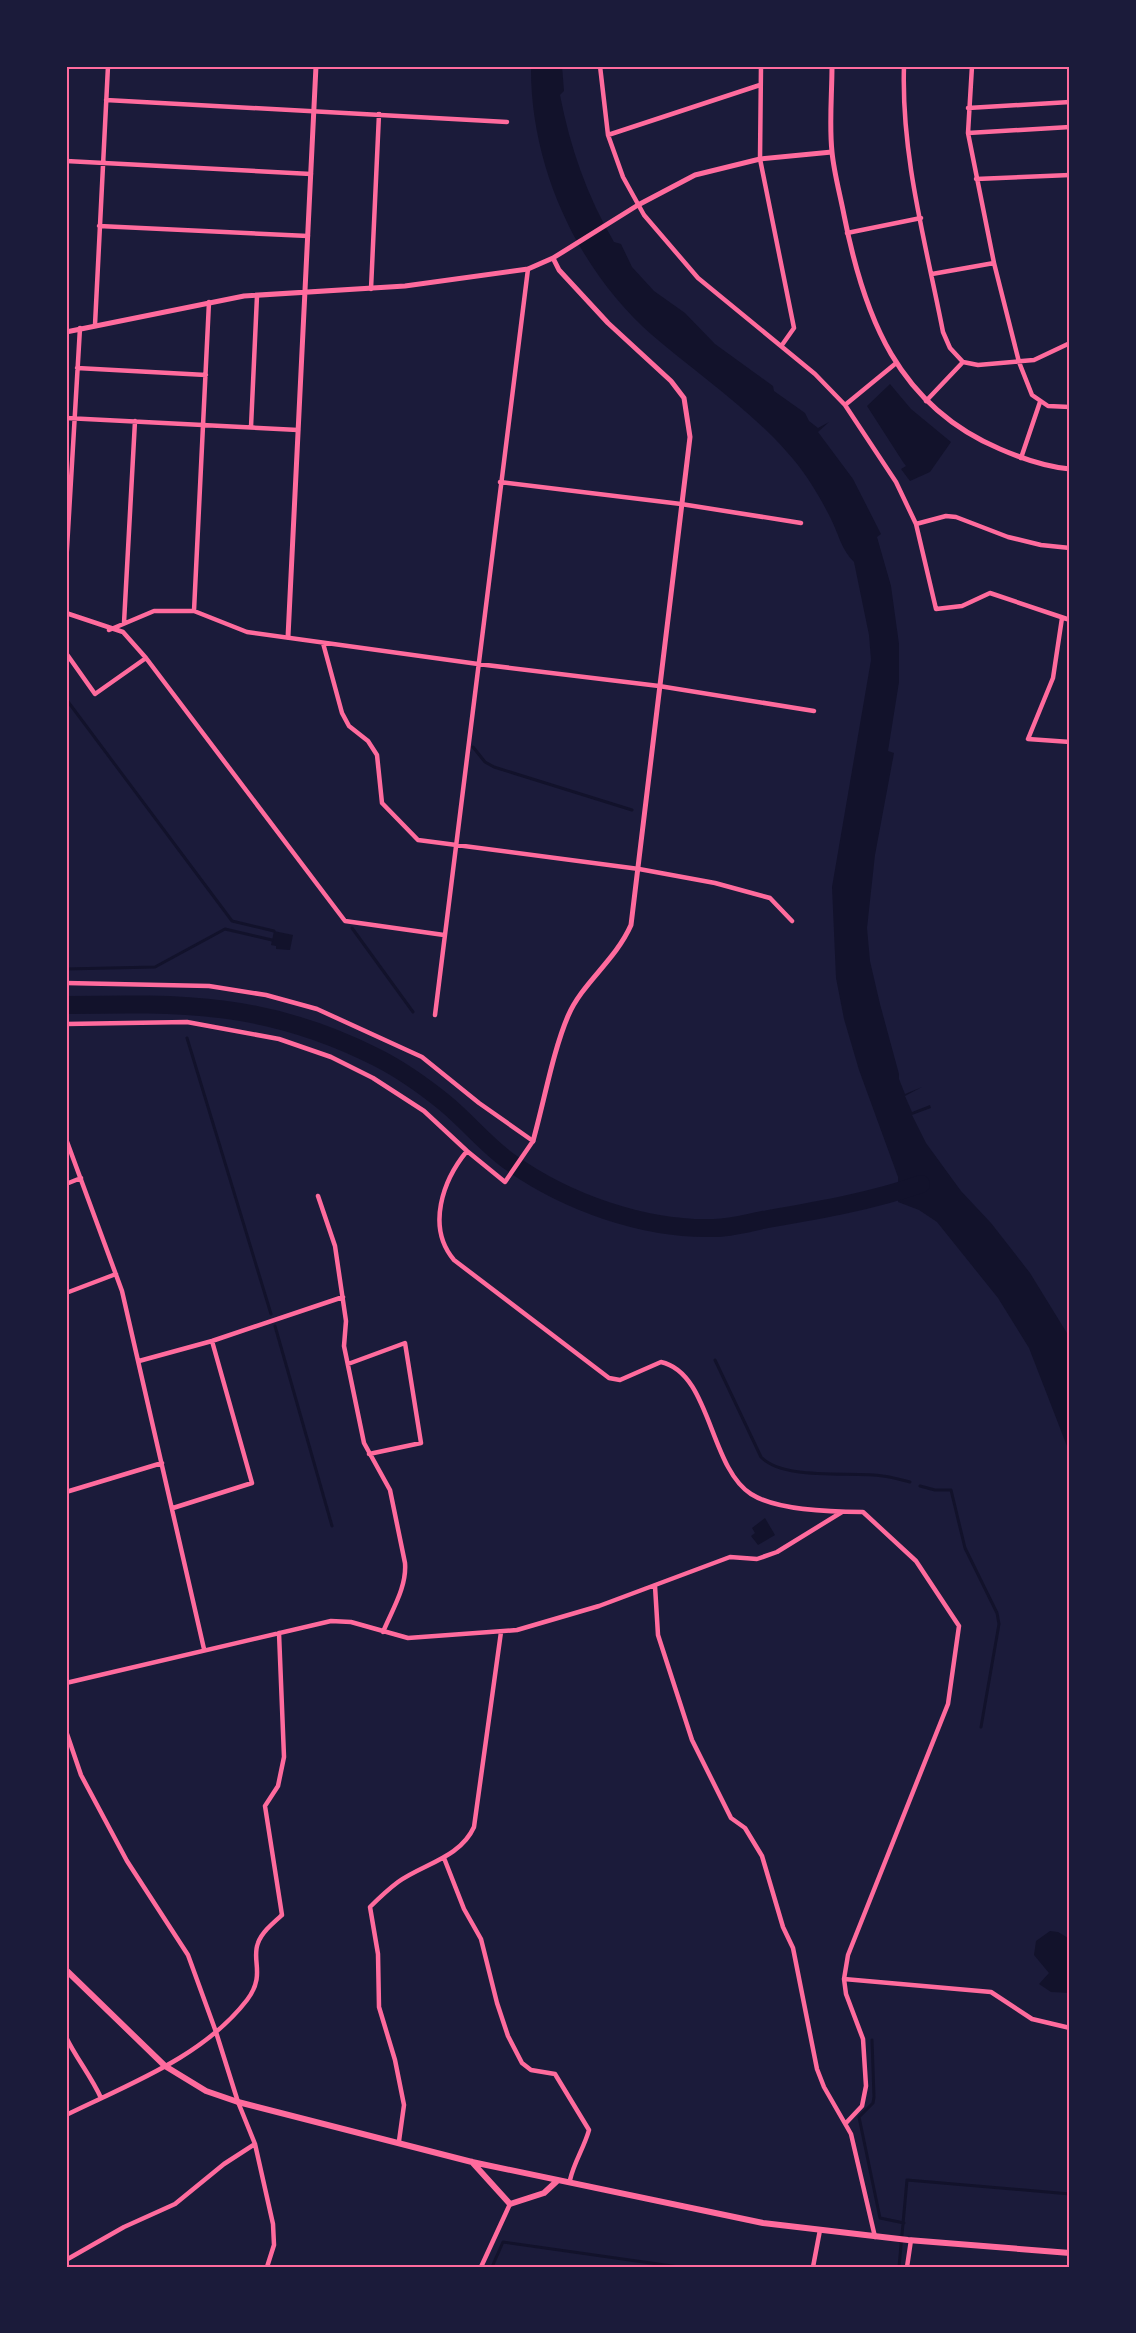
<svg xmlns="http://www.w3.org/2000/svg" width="1136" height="2333" viewBox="0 0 1136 2333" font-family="'Fira Sans',sans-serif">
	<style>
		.water { fill: #12122b }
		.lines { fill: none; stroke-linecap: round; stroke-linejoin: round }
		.stream { stroke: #12122b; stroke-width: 3 }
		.river { stroke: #12122b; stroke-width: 18 }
		.minor { stroke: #ff6b9d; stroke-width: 4.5 }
		.tertiary { stroke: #ff6b9d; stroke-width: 5 }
		.secondary { stroke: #ff6b9d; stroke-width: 6 }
		.neatline { fill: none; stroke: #ff6b9d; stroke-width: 2 }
	</style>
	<rect width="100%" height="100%" fill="#1b1b3a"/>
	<path class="water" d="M 531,66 L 562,66 L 564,91 L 560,95 C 570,147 587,196 614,242 L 621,244 L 632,267 L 654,291 L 685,313 L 715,344 L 773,386 L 774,391 L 805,413 L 809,421 L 818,428 L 829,422 L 818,432 L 853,479 L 881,534 L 877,537 L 891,586 L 899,644 L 899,682 L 888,751 L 894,753 L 875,855 L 867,928 L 870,961 L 880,1004 L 899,1074 L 899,1079 L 905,1094 L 922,1087 L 905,1096 L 912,1112 L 930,1105 L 931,1108 L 912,1115 L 926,1143 L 961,1191 L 991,1223 L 1030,1273 L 1070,1338 L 1070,1454 L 1029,1348 L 998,1298 L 937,1222 L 919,1210 L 898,1202 L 898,1177 L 859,1070 L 844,1019 L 836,978 L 832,887 L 871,660 L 869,635 L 854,562 C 842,551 838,533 831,519 C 819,495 804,470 786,451 C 747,407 696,373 652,335 C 577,269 530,166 531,66 Z
		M 890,384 L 911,409 L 951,442 L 930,472 L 910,481 L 901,469 L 906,466 L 903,462 L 867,406 Z
		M 274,931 L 293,935 L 290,950 L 276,949 L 276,946 L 271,945 Z
		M 765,1518 L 775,1535 L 758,1545 L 751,1536 L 755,1533 L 752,1528 Z
		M 1050,1931 L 1058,1932 L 1070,1939 L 1070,1993 L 1051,1992 L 1039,1984 L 1049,1973 L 1034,1955 L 1036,1941 Z"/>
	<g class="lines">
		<path class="stream" d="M 66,699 L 232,921 L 274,931
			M 473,747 L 485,762 L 494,767 L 632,810
			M 352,928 L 413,1012
			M 66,969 L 155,967 L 225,929 L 272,940
			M 187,1038 L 271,1314
			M 275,1326 L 332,1526
			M 715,1360 L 761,1457 C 784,1481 851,1471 883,1476 C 892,1477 901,1480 910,1482
			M 920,1486 L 935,1490 L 951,1490 L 965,1548 L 997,1613 L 999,1624 L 981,1727
			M 872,2040 L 874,2097 L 873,2103 L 859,2117 L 880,2218 L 904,2223
			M 492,2267 L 503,2242 L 679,2267
			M 899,2267 L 907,2180 L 1070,2194"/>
		<path class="river" d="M 66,1005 C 184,1003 267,1002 376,1057 C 400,1069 424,1086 445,1103 C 468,1122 486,1145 510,1162 C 566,1202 644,1230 714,1228 C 732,1228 751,1222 768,1219 C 820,1210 872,1201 921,1184"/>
		<path class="minor" d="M 600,66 L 608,135 L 623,177 L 644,215 L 698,278 L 815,374 L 845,405 L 896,482 L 916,524 L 936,609 L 962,606 L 990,593 L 1070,620
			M 761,66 L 760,159 L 794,328 L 782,345
			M 904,66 C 901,156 926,244 943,332 L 950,348 L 963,362 L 978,365 L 1034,360 L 1070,343
			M 972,66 L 968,133 L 994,263 L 1019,362 L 1032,395 L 1048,406 L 1070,407
			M 106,100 L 507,122
			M 968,108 L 1070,102
			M 968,133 L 1070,127
			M 608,135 L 760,85
			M 66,161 L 311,174
			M 976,179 L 1070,175
			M 99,226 L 308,236
			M 847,233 L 921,218
			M 932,274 L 994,263
			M 371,289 L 379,114
			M 95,325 L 108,66
			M 77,368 L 206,375
			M 926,401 L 963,362
			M 845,405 L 895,364
			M 66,418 L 298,430
			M 251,427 L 257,296
			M 1021,458 L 1040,402
			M 500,482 L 681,504 L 801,523
			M 916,524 L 946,516 L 956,517 L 1008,537 L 1041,545 L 1070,548
			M 66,565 L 80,328
			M 194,611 L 209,302
			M 66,613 L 123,632 L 146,658 L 345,921 L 444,935
			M 1062,618 L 1053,678 L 1028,739 L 1070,742
			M 124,623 L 135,421
			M 109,630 L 154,611 L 194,611 L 247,632 L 478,664 L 659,686 L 814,711
			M 323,643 L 342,713 L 349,726 L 368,741 L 377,755 L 382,803 L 418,840 L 639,869 L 715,883 L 770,898 L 792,921
			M 66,653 L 95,694 L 146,658
			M 66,983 L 209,986 L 266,995 L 317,1009 L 422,1057 L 479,1103 L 533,1141 L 505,1182 L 467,1151 L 424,1111 L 373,1078 L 331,1057 L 279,1039 L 187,1022 L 66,1024
			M 435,1015 L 528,269
			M 66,1139 L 122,1291 L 204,1649
			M 467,1151 C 443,1180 426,1227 454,1260 L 609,1378 L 620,1380 L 661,1362 C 711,1373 709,1467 751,1494 C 776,1510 833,1512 863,1512 L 916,1561 L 959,1626 L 948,1704 L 848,1955 L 844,1979 L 846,1994 L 863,2039 L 866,2086 L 862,2106 L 846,2123
			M 66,1184 L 81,1178
			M 318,1196 L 335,1246 L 346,1321 L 344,1346 L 364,1443 L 390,1490 L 405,1563 C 407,1587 392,1610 383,1632
			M 66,1293 L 116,1274
			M 139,1361 L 212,1341 L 343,1297
			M 348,1364 L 405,1343 L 421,1443 L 369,1454
			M 66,1492 L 162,1463
			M 173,1508 L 252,1483 L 212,1341
			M 655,1586 L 658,1635 L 692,1740 L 731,1818 L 745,1828 L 762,1856 L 783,1927 L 793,1948 L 817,2069 L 824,2087 L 851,2134 L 875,2237
			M 66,1683 L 331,1621 L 351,1622 L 408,1638 L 517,1630 L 599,1606 L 730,1557 L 757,1559 L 777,1552 L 842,1512
			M 66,1731 L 81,1775 L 127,1861 L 188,1955 L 216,2032 L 238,2102 L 255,2144 L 273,2224 L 274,2245 L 267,2267
			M 444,1858 L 464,1909 L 481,1939 L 497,2003 L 508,2036 L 522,2063 L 531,2070 L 555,2074 L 589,2130 C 584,2148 574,2162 570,2180
			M 844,1979 L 991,1992 L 1032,2019 L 1070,2028
			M 66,2037 C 76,2058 91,2076 101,2098
			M 66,2115 C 129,2084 203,2057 247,2000 C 266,1975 251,1960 258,1943 C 262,1932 273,1923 282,1915 L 265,1806 L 278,1786 L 284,1757 L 279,1633
			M 399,2141 L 404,2105 L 395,2060 L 379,2007 L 378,1954 L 370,1907 C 377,1900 390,1888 398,1882 C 423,1864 460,1858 474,1827 L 501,1632
			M 66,2260 L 124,2227 L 175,2204 L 224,2164 L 255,2144
			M 481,2267 L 510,2204
			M 813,2267 L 820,2230
			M 907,2267 L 911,2240"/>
		<path class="tertiary" d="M 832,66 C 832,94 829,124 832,152 C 834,173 840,194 844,215 C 864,317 898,406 1000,449 C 1023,459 1046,467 1070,469
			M 66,332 L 244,296 L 405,286 L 528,269 L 553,258 L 638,205 L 695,175 L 760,159 L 832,152
			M 288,637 L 316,66
			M 533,1141 C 544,1102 553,1051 568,1016 C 582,983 615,961 631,925 L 690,437 L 684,398 L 671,381 L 608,323 L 559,270 L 553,258"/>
		<path class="secondary" d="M 66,1970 L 165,2066 L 206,2091 L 238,2102 L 472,2162 L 763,2223 L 908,2240 L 1070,2253
			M 472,2162 L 510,2204 L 544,2193 L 557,2181"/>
	</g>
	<rect width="1136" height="2333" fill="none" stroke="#1b1b3a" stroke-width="135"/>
	<rect x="68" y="68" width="1000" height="2198" class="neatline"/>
</svg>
